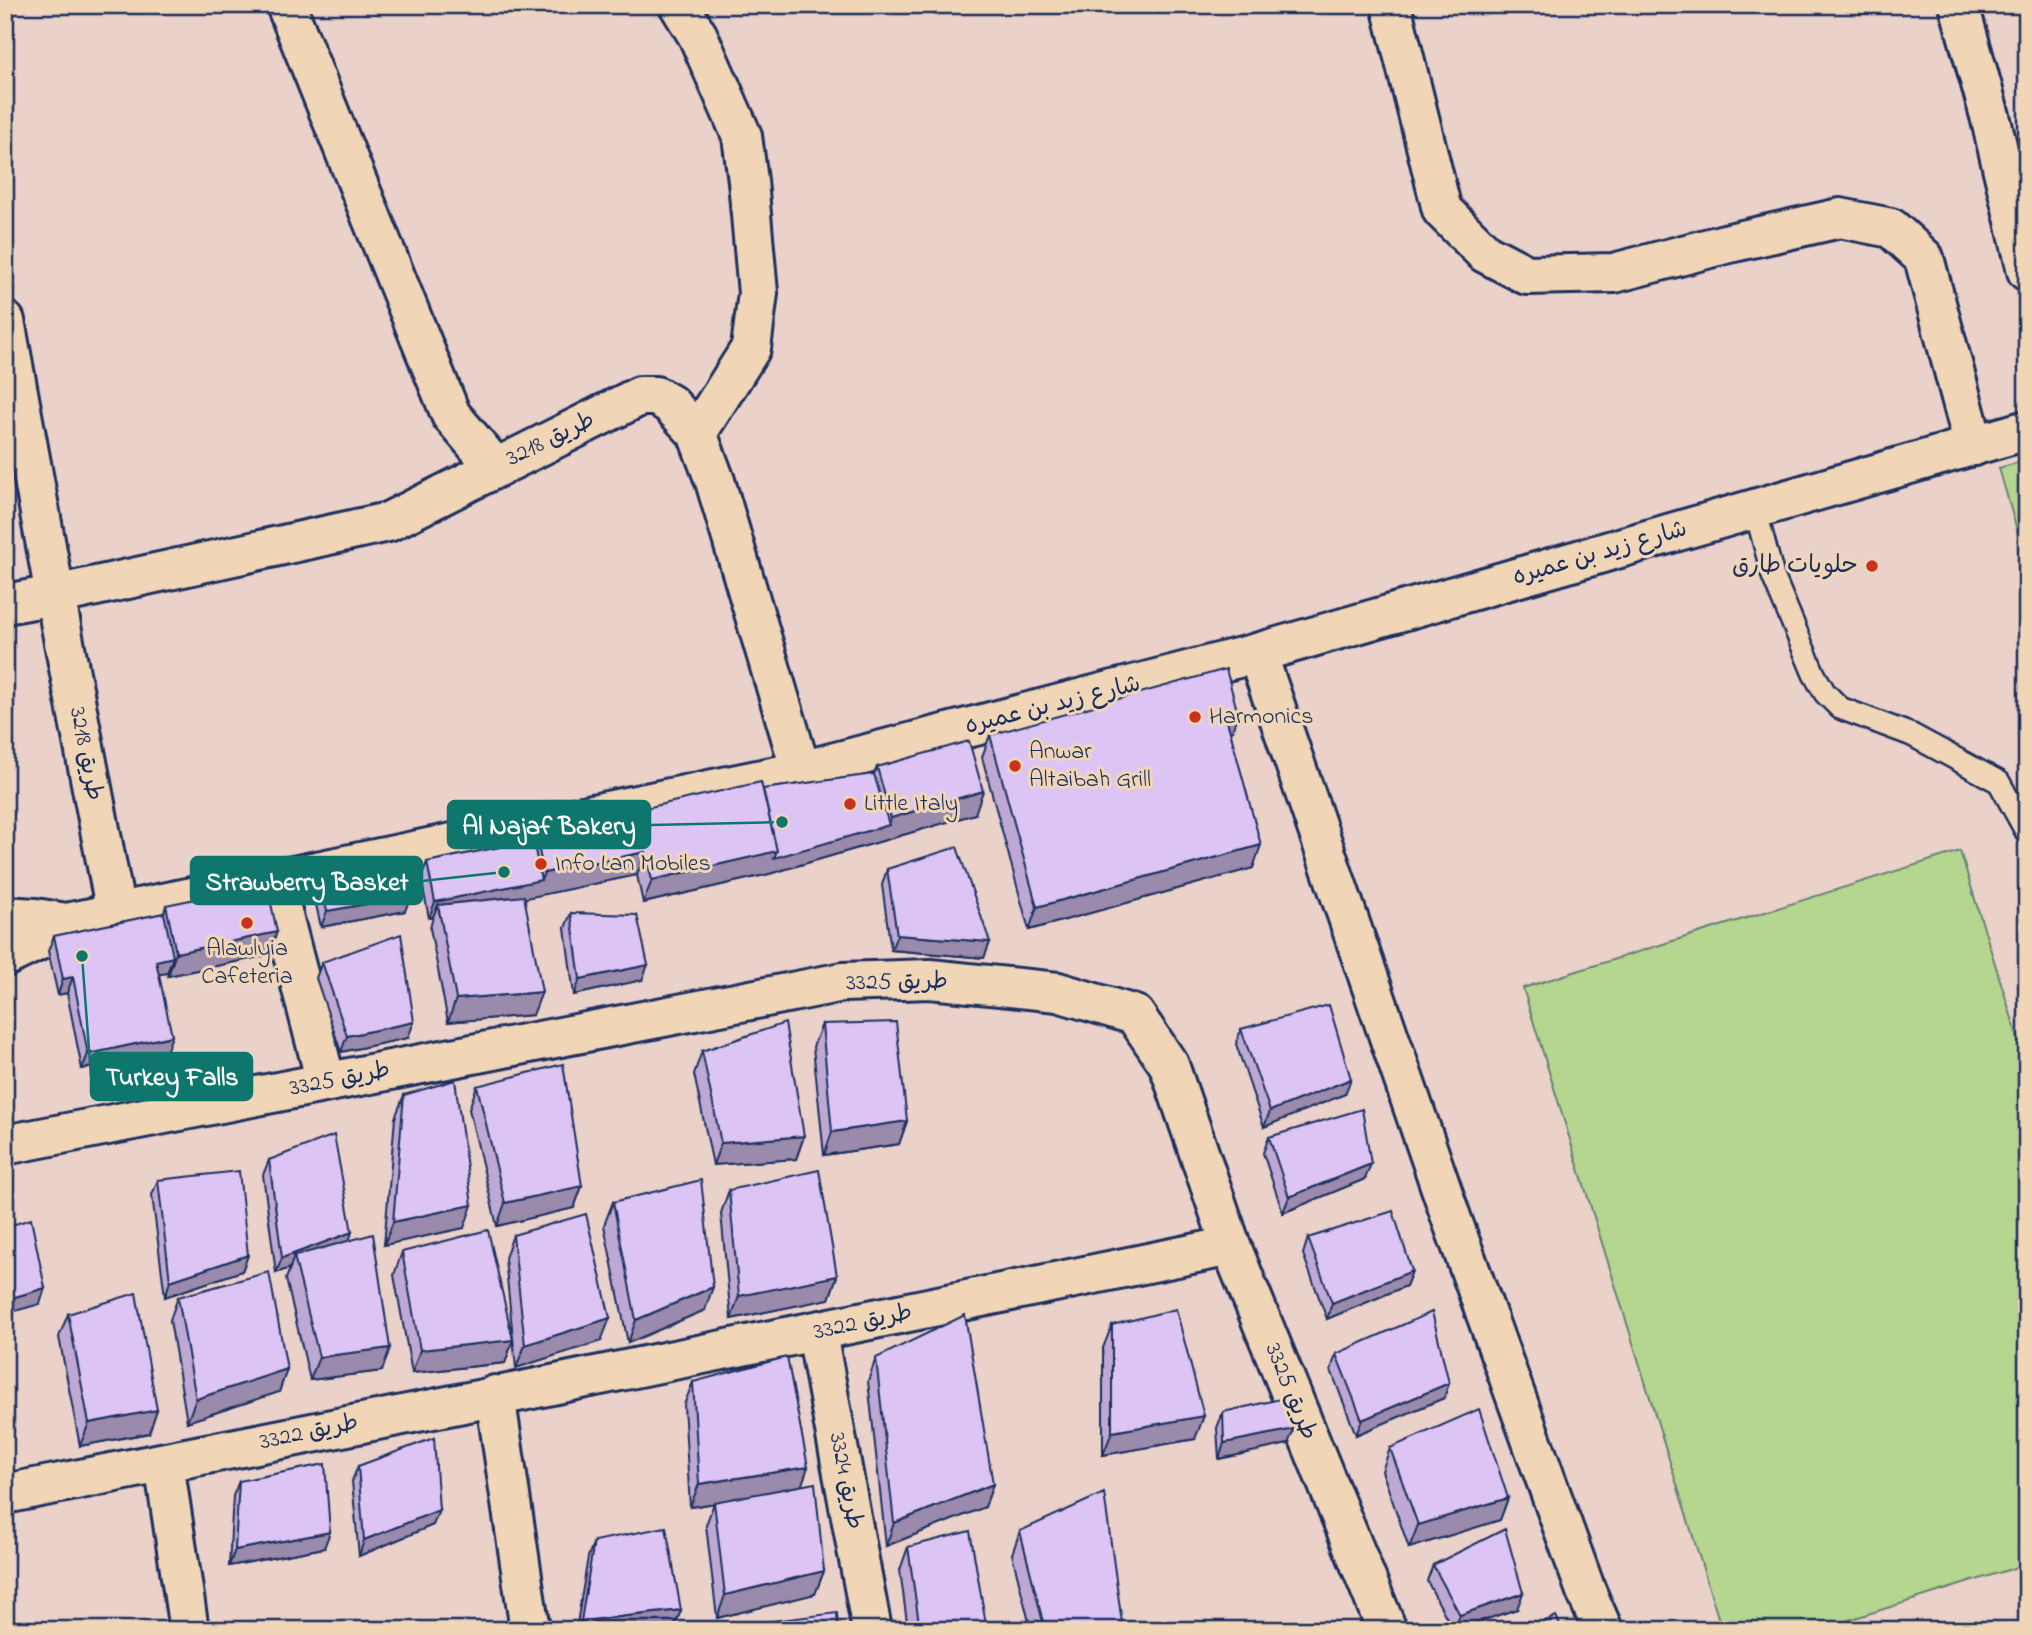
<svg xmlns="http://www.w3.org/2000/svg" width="2032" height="1635" viewBox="0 0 2032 1635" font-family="'Indie Flower','Playpen Sans Arabic',sans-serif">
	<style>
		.green { fill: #b5d68f; stroke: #688276; stroke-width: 2 }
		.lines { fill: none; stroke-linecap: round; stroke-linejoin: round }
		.lane-casing { stroke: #1b2f5e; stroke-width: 26 }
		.street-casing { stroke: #1b2f5e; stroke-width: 44 }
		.secondary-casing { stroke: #1b2f5e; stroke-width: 44 }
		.lane { stroke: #f0d6b7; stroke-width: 21 }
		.street { stroke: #f0d6b7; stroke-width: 38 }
		.secondary { stroke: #f0d6b7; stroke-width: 38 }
		.wall { fill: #bda9d3; stroke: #1b2f5e; stroke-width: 2 }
		.shaded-wall { fill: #9a8aac; stroke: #1b2f5e; stroke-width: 2 }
		.building { fill: #dcc5f5; stroke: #1b2f5e; stroke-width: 2 }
		.poi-dot { fill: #c8321e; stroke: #f0d6b7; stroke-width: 2.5 }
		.labels { text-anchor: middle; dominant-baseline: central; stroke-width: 6; stroke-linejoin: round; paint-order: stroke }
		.street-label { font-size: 24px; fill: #1b2f5e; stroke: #f0d6b7 }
		.poi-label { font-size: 24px; fill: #1b2f5e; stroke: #f0d6b7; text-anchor: start }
		.leader { fill: none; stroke: #0f766e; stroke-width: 2.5 }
		.callout-dot { fill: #0f766e; stroke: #f0d6b7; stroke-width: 2.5 }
		.callout { fill: #0f766e; stroke: #0f766e; stroke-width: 2.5 }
		.callout-label { font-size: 26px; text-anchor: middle; font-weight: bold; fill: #fff }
	</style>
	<rect width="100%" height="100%" fill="#ead1ca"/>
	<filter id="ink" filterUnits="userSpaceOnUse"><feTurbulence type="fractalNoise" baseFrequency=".0143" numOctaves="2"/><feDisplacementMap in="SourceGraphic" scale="14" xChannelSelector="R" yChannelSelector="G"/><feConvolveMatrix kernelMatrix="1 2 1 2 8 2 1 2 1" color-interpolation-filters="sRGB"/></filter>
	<g filter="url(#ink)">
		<path class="green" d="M 2027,460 L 2027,565 L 1999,468 Z
			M 1960,851 L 2027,1067 L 2027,1564 L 1817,1630 L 1722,1630 L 1523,988 Z"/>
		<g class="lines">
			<g class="lane-casing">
				<path id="lane" d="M 1755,509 L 1773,576 L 1814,674 L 1825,693 L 1840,708 L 1912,735 L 1999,782 L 2027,833"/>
			</g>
			<g class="street-casing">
				<path id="street" d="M 286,5 L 451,415 L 496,468
					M 679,5 L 698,36 L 742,136 L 748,181 L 758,293 L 751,348 L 697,433
					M 1391,5 L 1442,210 L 1485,253 L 1527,275 L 1614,273 L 1725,244 L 1840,218 L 1891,228 L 1924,258 L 1974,446
					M 1959,5 L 1990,116 L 2027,271
					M 5,321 L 55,595 L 116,913
					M 5,604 L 55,595 L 388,522 L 640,396 L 656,396 L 670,404 L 697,433 L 715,481 L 801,771
					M 1257,653 L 1452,1220 L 1586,1591 L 1603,1630
					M 274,881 L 326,1082
					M 5,1145 L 843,982 L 930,979 L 1058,992 L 1135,1015 L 1169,1065 L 1231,1246 L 1387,1630
					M 817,1333 L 872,1630
					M 495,1395 L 530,1630
					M 164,1463 L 189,1630
					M 5,1494 C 414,1413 823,1332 1231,1246"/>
			</g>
			<g class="secondary-casing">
				<path id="secondary" d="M 5,916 L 35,918 L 66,923 L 801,771 L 1257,653 L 2027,430
					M 5,957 L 40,940 L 66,923"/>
			</g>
			<use href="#lane" class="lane"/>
			<use href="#street" class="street"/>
			<use href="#secondary" class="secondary"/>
		</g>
		<path class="wall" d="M 1231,734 L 1253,868 L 1029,930 L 982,757 L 990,735 Z
			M 877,767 L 975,814 L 769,874 L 643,903 L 637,875 L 525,898 L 533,1015 L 448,1022 L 430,928 L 433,917 L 429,918 L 421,878 L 427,862 L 533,840 L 535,833 L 763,789 L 874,774 Z
			M 887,869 L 990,942 L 984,958 L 891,950 L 882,885 Z
			M 321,884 L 405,911 L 321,927 L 315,900 Z
			M 166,905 L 269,955 L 168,976 L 167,972 L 159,974 L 166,1052 L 82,1069 L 67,993 L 58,995 L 48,951 L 54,936 L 164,913 Z
			M 571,913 L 642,980 L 574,995 L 565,928 Z
			M 322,962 L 408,1038 L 341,1052 L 316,978 Z
			M 822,1024 L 907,1121 L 899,1144 L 824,1155 L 813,1047 Z
			M 1241,1029 L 1345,1094 L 1264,1127 L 1236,1044 Z
			M 702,1051 L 804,1136 L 796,1159 L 713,1165 L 694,1074 Z
			M 477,1086 L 582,1186 L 574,1208 L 497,1226 L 469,1109 Z
			M 404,1095 L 464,1228 L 384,1245 L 395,1118 Z
			M 1269,1137 L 1365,1179 L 1283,1213 L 1263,1153 Z
			M 269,1160 L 349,1240 L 382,1371 L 310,1380 L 286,1279 L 290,1268 L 276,1273 L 263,1175 Z
			M 158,1180 L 248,1255 L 242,1271 L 165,1297 L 152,1195 Z
			M 729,1190 L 837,1276 L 829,1299 L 731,1319 L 721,1213 Z
			M 613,1202 L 705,1310 L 628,1343 L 604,1225 Z
			M 513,1235 L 601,1341 L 516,1368 L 505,1258 Z
			M 1308,1238 L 1412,1271 L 1406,1286 L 1327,1319 L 1303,1254 Z
			M 402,1252 L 513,1340 L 505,1363 L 412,1373 L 394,1275 Z
			M 178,1297 L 287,1369 L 279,1392 L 187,1422 L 170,1320 Z
			M 68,1314 L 149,1433 L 80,1446 L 59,1337 Z
			M 1112,1325 L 1195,1439 L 1103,1455 L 1103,1348 Z
			M 1336,1354 L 1449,1383 L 1444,1398 L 1356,1435 L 1331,1370 Z
			M 876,1358 L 993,1484 L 985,1507 L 886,1546 L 868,1381 Z
			M 693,1382 L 801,1486 L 824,1571 L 815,1594 L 717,1618 L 706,1525 L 714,1503 L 690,1507 L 684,1405 Z
			M 1223,1412 L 1288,1444 L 1219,1459 L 1217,1428 Z
			M 1390,1448 L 1508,1498 L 1500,1520 L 1409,1548 L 1382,1471 Z
			M 358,1466 L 439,1510 L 433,1525 L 359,1556 L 352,1481 Z
			M 239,1481 L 324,1548 L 229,1566 L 233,1496 Z
			M 1020,1531 L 1123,1630 L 1031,1630 L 1012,1554 Z
			M 594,1541 L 681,1610 L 675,1626 L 637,1630 L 576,1630 L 588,1557 Z
			M 908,1547 L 987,1630 L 908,1630 L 900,1570 Z
			M 1433,1565 L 1517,1609 L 1453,1630 L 1427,1581 Z"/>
		<path class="shaded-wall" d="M 1238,714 L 1230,737 L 1226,717 Z
			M 983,791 L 975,814 L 769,874 L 643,903 L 652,880 L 889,825 L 891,818 Z
			M 1261,845 L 1253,868 L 1029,930 L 1037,907 Z
			M 645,852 L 637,875 L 440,916 L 438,905 L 433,917 L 429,918 L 435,902 L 541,880 L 544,873 Z
			M 411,896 L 405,911 L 321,927 L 327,911 Z
			M 277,932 L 269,955 L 168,976 L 176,953 Z
			M 897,935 L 990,942 L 984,958 L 891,950 Z
			M 173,957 L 167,973 L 151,976 L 156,961 Z
			M 648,965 L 642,980 L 574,995 L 580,979 Z
			M 73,977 L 67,993 L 58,995 L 63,979 Z
			M 542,992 L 533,1015 L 448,1022 L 456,999 Z
			M 414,1022 L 408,1038 L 341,1052 L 347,1036 Z
			M 172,1036 L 166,1052 L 82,1069 L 88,1054 Z
			M 1351,1079 L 1345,1094 L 1264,1127 L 1270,1111 Z
			M 907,1121 L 899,1144 L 824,1155 L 832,1132 Z
			M 804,1136 L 796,1159 L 713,1165 L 721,1143 Z
			M 1371,1164 L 1365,1179 L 1283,1213 L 1289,1197 Z
			M 582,1186 L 574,1208 L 497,1226 L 505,1203 Z
			M 472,1205 L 464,1228 L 384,1245 L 393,1222 Z
			M 352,1232 L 347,1248 L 294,1256 L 290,1268 L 276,1273 L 282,1258 Z
			M 248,1255 L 242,1271 L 165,1297 L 170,1281 Z
			M 1412,1271 L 1406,1286 L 1327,1319 L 1332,1303 Z
			M 837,1276 L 829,1299 L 731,1319 L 739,1296 Z
			M 713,1287 L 705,1310 L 628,1343 L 636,1320 Z
			M 45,1288 L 40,1304 L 5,1314 L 5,1300 Z
			M 610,1318 L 601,1341 L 516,1368 L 525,1345 Z
			M 513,1340 L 505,1363 L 412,1373 L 420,1350 Z
			M 390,1348 L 382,1371 L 310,1380 L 319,1357 Z
			M 287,1369 L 279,1392 L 187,1422 L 196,1399 Z
			M 1449,1383 L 1444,1398 L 1356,1435 L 1362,1420 Z
			M 157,1410 L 149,1433 L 80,1446 L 89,1423 Z
			M 1204,1416 L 1195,1439 L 1103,1455 L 1112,1432 Z
			M 1294,1429 L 1288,1444 L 1219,1459 L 1224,1443 Z
			M 808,1467 L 800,1490 L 690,1507 L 699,1484 Z
			M 993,1484 L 985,1507 L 886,1546 L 894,1523 Z
			M 1508,1498 L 1500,1520 L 1409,1548 L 1418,1525 Z
			M 439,1510 L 433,1525 L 359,1556 L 364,1540 Z
			M 330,1532 L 324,1548 L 229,1566 L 235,1550 Z
			M 824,1571 L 815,1594 L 717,1618 L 725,1595 Z
			M 1523,1593 L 1517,1609 L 1454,1630 L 1460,1615 Z
			M 681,1610 L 675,1626 L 637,1630 L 578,1630 L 581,1621 Z"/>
		<path class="building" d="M 1226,669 L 1238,714 L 1226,717 L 1261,845 L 1037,907 L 990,735 Z
			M 969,741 L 983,791 L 891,818 L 877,767 Z
			M 874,774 L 889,825 L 774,858 L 777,851 L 763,789 Z
			M 761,782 L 777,851 L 652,880 L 645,852 L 544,873 L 535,833 Z
			M 533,840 L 541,880 L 435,902 L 427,862 Z
			M 957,847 L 990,942 L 897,935 L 887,869 Z
			M 405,867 L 411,896 L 327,911 L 321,884 Z
			M 267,884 L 277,932 L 176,953 L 166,905 Z
			M 524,896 L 542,992 L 456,999 L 438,905 Z
			M 164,913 L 173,957 L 156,961 L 172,1036 L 88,1054 L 73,977 L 63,979 L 54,936 Z
			M 571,913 L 637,915 L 648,965 L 580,979 Z
			M 401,934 L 414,1022 L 347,1036 L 322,962 Z
			M 1329,1005 L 1351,1079 L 1270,1111 L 1241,1029 Z
			M 896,1022 L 907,1121 L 832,1132 L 822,1024 Z
			M 785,1023 L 804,1136 L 721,1143 L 702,1051 Z
			M 563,1064 L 582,1186 L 505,1203 L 477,1086 Z
			M 455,1080 L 472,1205 L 393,1222 L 404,1095 Z
			M 1362,1109 L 1371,1164 L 1289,1197 L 1269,1137 Z
			M 334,1135 L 352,1232 L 282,1258 L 269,1160 Z
			M 819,1170 L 837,1276 L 739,1296 L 729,1190 Z
			M 239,1171 L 248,1255 L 170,1281 L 158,1180 Z
			M 701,1180 L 713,1287 L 636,1320 L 613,1202 Z
			M 1393,1211 L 1412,1271 L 1332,1303 L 1308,1238 Z
			M 586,1214 L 610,1318 L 525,1345 L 513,1235 Z
			M 31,1219 L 45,1288 L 5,1300 L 5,1227 Z
			M 488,1230 L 513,1340 L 420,1350 L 402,1252 Z
			M 373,1234 L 390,1348 L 319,1357 L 294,1256 Z
			M 269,1272 L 287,1369 L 196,1399 L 178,1297 Z
			M 136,1293 L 157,1410 L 89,1423 L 68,1314 Z
			M 1176,1309 L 1204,1416 L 1112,1432 L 1112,1325 Z
			M 1432,1312 L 1449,1383 L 1362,1420 L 1336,1354 Z
			M 965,1315 L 993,1484 L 894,1523 L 876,1358 Z
			M 787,1357 L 808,1467 L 699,1484 L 693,1382 Z
			M 1285,1398 L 1294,1429 L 1224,1443 L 1223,1412 Z
			M 1479,1409 L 1508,1498 L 1418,1525 L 1390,1448 Z
			M 434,1438 L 439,1510 L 364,1540 L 358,1466 Z
			M 325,1464 L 330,1532 L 235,1550 L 239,1481 Z
			M 815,1483 L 824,1571 L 725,1595 L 714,1502 Z
			M 1104,1493 L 1123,1630 L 1045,1630 L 1020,1531 Z
			M 666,1527 L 681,1610 L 581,1621 L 594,1541 Z
			M 1505,1529 L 1523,1593 L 1460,1615 L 1433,1565 Z
			M 970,1531 L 987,1630 L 920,1630 L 908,1547 Z
			M 837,1613 L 838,1630 L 724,1630 L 723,1627 Z
			M 1556,1616 L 1562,1630 L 1528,1630 Z"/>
	</g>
	<g class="poi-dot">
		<circle cx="1872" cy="566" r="7"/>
		<circle cx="1195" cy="717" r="7"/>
		<circle cx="1015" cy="766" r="7"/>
		<circle cx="850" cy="804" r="7"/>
		<circle cx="541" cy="864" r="7"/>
		<circle cx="247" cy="923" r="7"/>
	</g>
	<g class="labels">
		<g class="street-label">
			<text transform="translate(551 440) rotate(-26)">طريق 3218</text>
			<text transform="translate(1600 554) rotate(-16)">شارع زيد بن عميره</text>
			<text transform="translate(1053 706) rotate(-14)">شارع زيد بن عميره</text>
			<text transform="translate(85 754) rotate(79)">طريق 3218</text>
			<text transform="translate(897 983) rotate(-1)">طريق 3325</text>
			<text transform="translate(340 1080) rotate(-11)">طريق 3325</text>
			<text transform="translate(863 1323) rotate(-12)">طريق 3322</text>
			<text transform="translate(1290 1392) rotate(68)">طريق 3325</text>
			<text transform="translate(309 1433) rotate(-12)">طريق 3322</text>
			<text transform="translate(845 1481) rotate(79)">طريق 3324</text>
		</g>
		<g class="poi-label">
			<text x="1858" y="566" text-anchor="end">حلويات طارق</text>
			<text x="1209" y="717">Harmonics</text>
			<text x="1029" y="752">Anwar<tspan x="1029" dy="28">Altaibah Grill</tspan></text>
			<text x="864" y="804">Little Italy</text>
			<text x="555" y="864">Info Lan Mobiles</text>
			<text x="247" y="949" text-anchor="middle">Alawlyia<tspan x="247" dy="28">Cafeteria</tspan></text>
		</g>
	</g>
	<path class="leader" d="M782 822L650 825M504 872L422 881M82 956L91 1076"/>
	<g class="callout-dot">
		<circle cx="782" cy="822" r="7"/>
		<circle cx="504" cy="872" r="7"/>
		<circle cx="82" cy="956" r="7"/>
	</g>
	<g class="callout">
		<rect x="448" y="801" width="202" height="47" rx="7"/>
		<rect x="191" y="857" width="231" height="47" rx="7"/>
		<rect x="91" y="1053" width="161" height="47" rx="7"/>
	</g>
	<g class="callout-label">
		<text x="549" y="834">Al Najaf Bakery</text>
		<text x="307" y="890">Strawberry Basket</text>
		<text x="172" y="1085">Turkey Falls</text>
	</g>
	<rect width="2032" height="1635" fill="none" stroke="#f0d6b7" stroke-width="28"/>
	<rect x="14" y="14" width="2004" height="1607" fill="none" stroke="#1b2f5e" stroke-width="2.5" filter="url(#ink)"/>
</svg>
